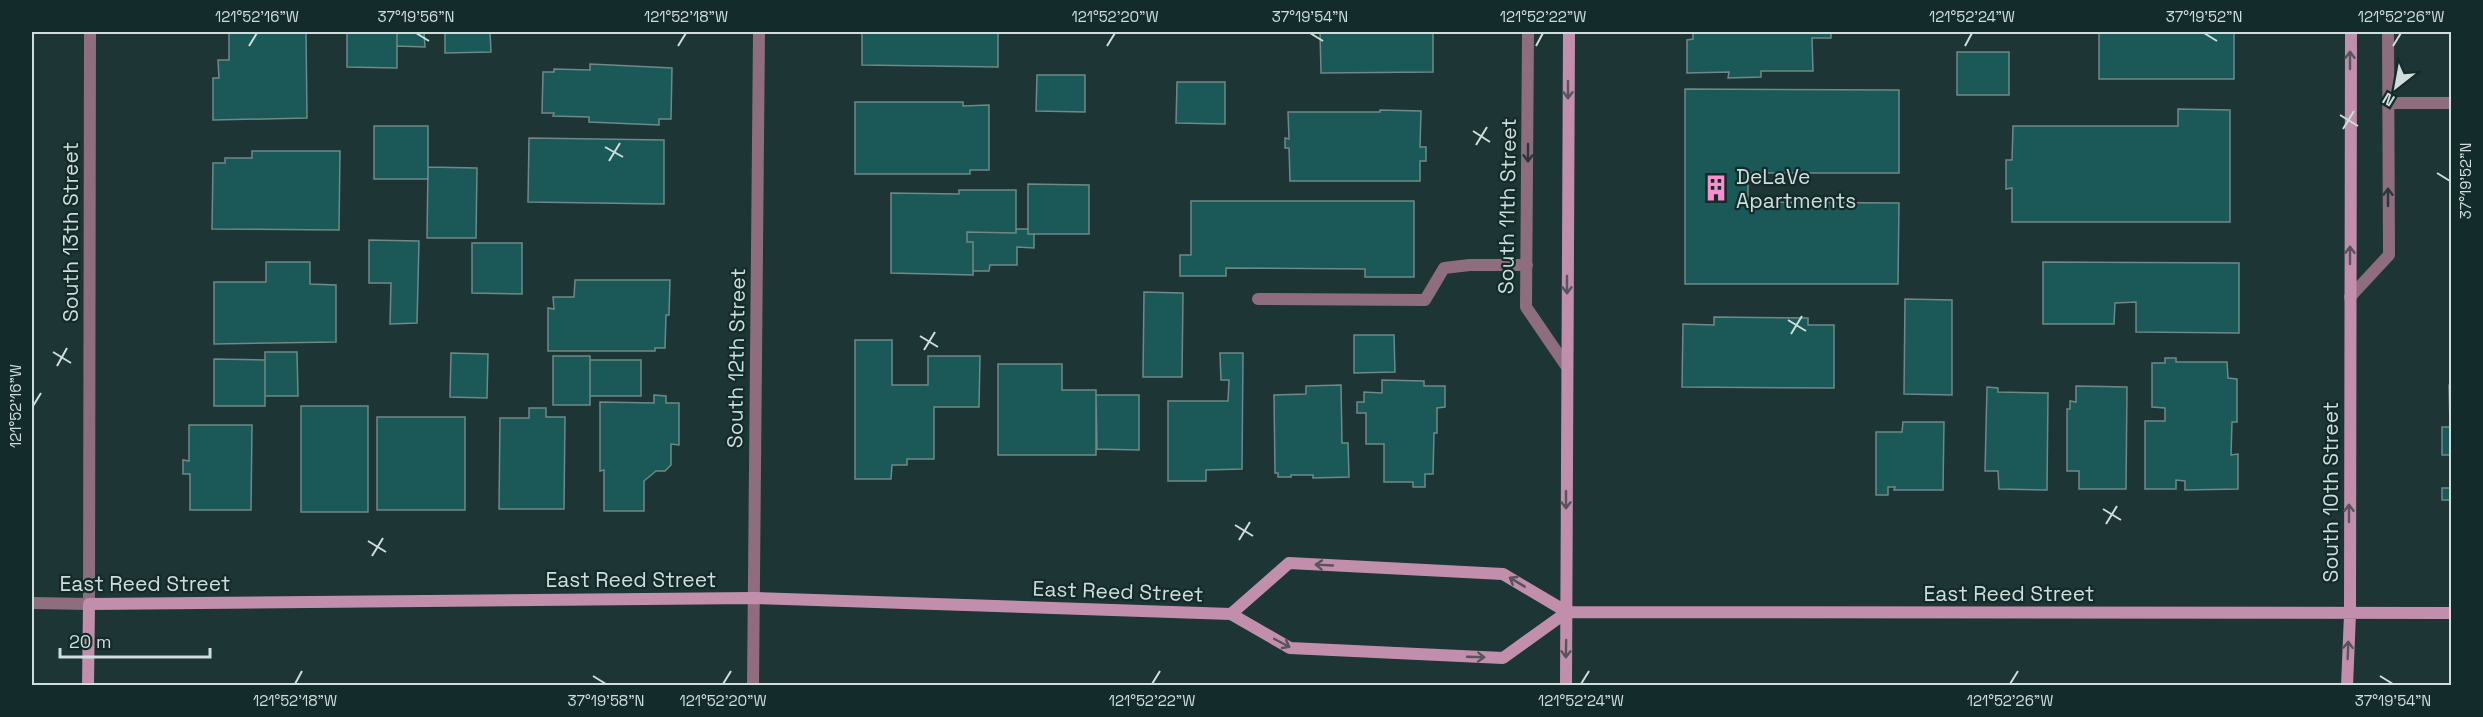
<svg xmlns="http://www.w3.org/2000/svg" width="2483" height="717" viewBox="0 0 2483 717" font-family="'Space Grotesk',sans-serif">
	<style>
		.building { fill: #1a5957; stroke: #6e8987; stroke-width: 1.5 }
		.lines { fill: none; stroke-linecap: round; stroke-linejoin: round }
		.lane { stroke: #8d6d7e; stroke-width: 12 }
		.street { stroke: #8d6d7e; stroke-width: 12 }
		.secondary { stroke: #c18fab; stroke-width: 12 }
		.oneway { stroke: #59535e }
		.oneway2 { stroke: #2b383b }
		.ticks { fill: none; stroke: #cfdddc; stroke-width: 2 }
		.labels { text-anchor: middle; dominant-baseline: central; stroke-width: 4.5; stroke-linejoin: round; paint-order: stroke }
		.poi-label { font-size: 21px; fill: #cfdddc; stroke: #132b2a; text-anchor: start }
		.street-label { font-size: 21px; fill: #cfdddc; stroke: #132b2a }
		.neatline { fill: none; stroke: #cfdddc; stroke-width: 2 }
		.ticks-label { font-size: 15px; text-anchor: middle; fill: #cfdddc }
	</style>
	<rect width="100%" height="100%" fill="#1d3534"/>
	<path class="building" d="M 229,32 L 306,32 L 307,118 L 213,120 L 213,78 L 219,78 L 218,60 L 229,60 Z
		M 347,32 L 397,32 L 397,68 L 347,67 Z
		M 397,32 L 424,32 L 425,47 L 397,46 Z
		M 445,32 L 490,32 L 491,52 L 445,53 Z
		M 862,32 L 998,32 L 998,67 L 862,65 Z
		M 1320,32 L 1433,32 L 1433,72 L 1321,73 Z
		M 1693,32 L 1831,32 L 1831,38 L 1812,38 L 1813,71 L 1761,71 L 1761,77 L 1728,78 L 1729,72 L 1687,73 L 1687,40 L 1693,39 Z
		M 2099,32 L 2234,32 L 2234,79 L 2099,79 Z
		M 1957,52 L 2009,52 L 2009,95 L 1957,95 Z
		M 590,64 L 672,68 L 671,119 L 659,119 L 659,125 L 589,122 L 589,117 L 553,116 L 554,113 L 542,113 L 543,72 L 554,72 L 554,69 L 590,70 Z
		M 1037,75 L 1085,75 L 1085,112 L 1036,111 Z
		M 1177,82 L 1225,82 L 1225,124 L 1176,123 Z
		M 1685,89 L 1899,90 L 1899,173 L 1748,173 L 1748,202 L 1899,203 L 1898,284 L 1685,284 Z
		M 855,102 L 963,102 L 963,106 L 989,105 L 989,170 L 970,170 L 970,174 L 855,174 Z
		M 2178,109 L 2230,110 L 2230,222 L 2012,222 L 2012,188 L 2006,189 L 2006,160 L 2012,160 L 2013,126 L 2178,126 Z
		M 1380,110 L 1421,111 L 1420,147 L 1426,147 L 1426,161 L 1420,161 L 1420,181 L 1290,181 L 1289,148 L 1285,148 L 1285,138 L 1289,139 L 1288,112 L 1380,112 Z
		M 374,126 L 428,126 L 428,179 L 374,179 Z
		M 529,138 L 664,140 L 664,204 L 528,202 Z
		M 252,151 L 340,151 L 339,230 L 212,229 L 213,163 L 225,163 L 225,158 L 252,158 Z
		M 428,167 L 477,168 L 476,238 L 427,238 Z
		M 1028,184 L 1089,185 L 1089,234 L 1028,234 Z
		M 959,190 L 1016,190 L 1016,233 L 967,232 L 967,242 L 973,242 L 973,275 L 891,273 L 891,193 L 959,194 Z
		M 1191,201 L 1414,201 L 1414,277 L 1365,277 L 1365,269 L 1226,268 L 1226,276 L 1180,276 L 1180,255 L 1191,255 Z
		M 1016,229 L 1028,229 L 1028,234 L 1034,234 L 1034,248 L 1017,247 L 1017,265 L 990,265 L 989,271 L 973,271 L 973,242 L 967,242 L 967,232 L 1016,233 Z
		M 369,240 L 419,241 L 417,323 L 390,324 L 391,283 L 369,283 Z
		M 472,243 L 522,243 L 522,294 L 472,293 Z
		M 266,262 L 310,262 L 310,284 L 336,285 L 336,342 L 214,344 L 214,282 L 266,282 Z
		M 2043,262 L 2239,263 L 2239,333 L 2136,332 L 2136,302 L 2115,303 L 2114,324 L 2043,324 Z
		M 575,280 L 670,280 L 669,315 L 666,315 L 665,348 L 655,348 L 655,351 L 548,351 L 548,308 L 554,309 L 553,297 L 574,297 Z
		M 1144,292 L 1183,293 L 1182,377 L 1143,377 Z
		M 1905,299 L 1952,300 L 1952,395 L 1904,394 Z
		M 1714,317 L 1808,318 L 1808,325 L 1834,325 L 1834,388 L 1682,387 L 1683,324 L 1714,325 Z
		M 1354,335 L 1394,335 L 1395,372 L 1354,373 Z
		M 855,340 L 892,340 L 892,385 L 928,385 L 928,356 L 980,356 L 979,407 L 934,407 L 934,459 L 907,459 L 907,465 L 892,465 L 891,479 L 855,479 Z
		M 265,352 L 297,352 L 298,396 L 265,396 Z
		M 451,353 L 488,354 L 487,398 L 450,397 Z
		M 1220,353 L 1243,353 L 1242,469 L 1206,470 L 1206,481 L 1168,481 L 1168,401 L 1228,401 L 1229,380 L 1221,380 Z
		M 553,356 L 590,356 L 590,405 L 553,405 Z
		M 2165,358 L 2176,358 L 2176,362 L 2227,362 L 2228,378 L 2237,379 L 2237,422 L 2232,422 L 2231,455 L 2238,454 L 2238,489 L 2185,490 L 2185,481 L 2176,480 L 2176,489 L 2145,489 L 2145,421 L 2165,421 L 2165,408 L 2152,407 L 2152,363 L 2165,363 Z
		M 214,359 L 265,360 L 265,406 L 214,406 Z
		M 590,360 L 641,360 L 641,396 L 590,396 Z
		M 998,364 L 1062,364 L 1062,390 L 1096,390 L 1096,455 L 998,455 Z
		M 1382,380 L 1424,381 L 1424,386 L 1445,386 L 1445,407 L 1437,408 L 1437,433 L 1434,433 L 1433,474 L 1425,474 L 1425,487 L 1413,487 L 1413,482 L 1384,482 L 1384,444 L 1366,444 L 1366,413 L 1357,413 L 1357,402 L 1364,402 L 1364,392 L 1382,393 Z
		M 2452,384 L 2452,500 L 2442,500 L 2442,488 L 2451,488 L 2450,455 L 2442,455 L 2442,427 L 2450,427 L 2449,385 Z
		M 1341,385 L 1342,443 L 1348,443 L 1349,477 L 1313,478 L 1313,475 L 1291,475 L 1291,477 L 1278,477 L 1278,473 L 1275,473 L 1274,395 L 1306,394 L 1306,386 Z
		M 2076,386 L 2127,387 L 2126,489 L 2079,489 L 2079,471 L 2067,471 L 2067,409 L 2070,409 L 2070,401 L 2076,402 Z
		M 1987,387 L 1998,388 L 1998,392 L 2048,393 L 2047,490 L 1999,489 L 1998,471 L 1985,471 Z
		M 654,395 L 666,396 L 666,403 L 679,403 L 679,445 L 671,444 L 671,465 L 665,471 L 656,471 L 644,481 L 644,511 L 604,511 L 604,470 L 600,471 L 600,402 L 654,403 Z
		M 1096,395 L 1139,395 L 1139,450 L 1097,449 Z
		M 301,406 L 368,406 L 368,512 L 301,512 Z
		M 529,408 L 546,408 L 546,417 L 565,417 L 564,509 L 499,509 L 500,418 L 529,418 Z
		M 377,417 L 465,417 L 465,510 L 377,510 Z
		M 1903,422 L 1944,422 L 1943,490 L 1894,490 L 1895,487 L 1888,487 L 1888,495 L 1876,495 L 1876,432 L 1902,432 Z
		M 189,425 L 252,425 L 251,510 L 190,510 L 190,474 L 183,474 L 183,460 L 189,461 Z"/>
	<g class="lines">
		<path class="lane" d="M 1528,32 L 1526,307 L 1567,367
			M 2388,103 L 2452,103
			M 2350,297 L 2389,255 L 2388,32
			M 1258,299 L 1425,300 L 1444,268 L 1470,265 L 1527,265"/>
		<path class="street" d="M 32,603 L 89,604 L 90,32
			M 753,686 L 759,32"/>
		<path class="secondary" d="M 1231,614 L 1289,563 L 1503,574 L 1567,612 L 2452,613
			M 88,686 L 89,604 L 754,598 L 1231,614 L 1290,648 L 1503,658 L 1567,612
			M 1566,686 L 1569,32
			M 2347,686 L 2350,614 L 2351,32"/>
	</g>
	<defs><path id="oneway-shaft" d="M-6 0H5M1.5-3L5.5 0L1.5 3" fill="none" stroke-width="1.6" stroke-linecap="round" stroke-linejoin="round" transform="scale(1.5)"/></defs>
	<g class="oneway">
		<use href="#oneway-shaft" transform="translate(2350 60) rotate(-90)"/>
		<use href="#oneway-shaft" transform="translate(1568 90) rotate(90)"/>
		<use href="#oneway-shaft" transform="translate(2350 255) rotate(-90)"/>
		<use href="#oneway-shaft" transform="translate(1567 285) rotate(90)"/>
		<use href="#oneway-shaft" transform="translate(1566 500) rotate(90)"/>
		<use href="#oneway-shaft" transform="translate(2349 513) rotate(-90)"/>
		<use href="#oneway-shaft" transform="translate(1324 565) rotate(-177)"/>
		<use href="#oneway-shaft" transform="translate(1517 582) rotate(-149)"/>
		<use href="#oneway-shaft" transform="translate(1282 643) rotate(28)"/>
		<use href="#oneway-shaft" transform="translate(1566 649) rotate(91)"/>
		<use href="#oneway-shaft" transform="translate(2348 650) rotate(-88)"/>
		<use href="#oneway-shaft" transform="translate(1476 657) rotate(2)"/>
	</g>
	<g class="oneway2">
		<use href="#oneway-shaft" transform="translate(1528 153) rotate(90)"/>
		<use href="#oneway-shaft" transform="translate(2388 197) rotate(-90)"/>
	</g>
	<path class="ticks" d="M 416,33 L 429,41M 1310,33 L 1323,41M 2204,33 L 2217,41M 249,46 L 257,33M 678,46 L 686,33M 1107,46 L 1115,33M 1536,46 L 1543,33M 1965,46 L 1972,33M 2393,46 L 2401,33M 2340,115 L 2358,126M 2343,129 L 2354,111M 1473,131 L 1490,142M 1476,145 L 1487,127M 605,147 L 623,157M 609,161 L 620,143M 2437,173 L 2450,181M 1788,320 L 1806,331M 1791,334 L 1802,316M 920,336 L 938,347M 924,350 L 935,332M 53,352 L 71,363M 57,366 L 67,348M 33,406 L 41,393M 2103,509 L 2121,520M 2106,524 L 2117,506M 1235,525 L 1253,536M 1239,540 L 1250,522M 368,541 L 386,552M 372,556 L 383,538M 593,676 L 606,684M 2380,676 L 2393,684M 295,684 L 302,671M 723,684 L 731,671M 1152,684 L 1160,671M 1581,684 L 1589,671M 2010,684 L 2018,671"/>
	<defs>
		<g id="building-bare" transform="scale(2.07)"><path d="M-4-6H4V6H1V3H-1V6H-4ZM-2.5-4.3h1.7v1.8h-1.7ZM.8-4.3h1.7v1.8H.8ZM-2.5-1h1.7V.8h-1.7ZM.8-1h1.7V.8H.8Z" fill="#f790cd" stroke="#132b2a" stroke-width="2.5" paint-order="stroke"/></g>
	</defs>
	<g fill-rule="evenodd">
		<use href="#building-bare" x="1716" y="188"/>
	</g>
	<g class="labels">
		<g class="poi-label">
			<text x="1736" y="176">DeLaVe<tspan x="1736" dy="24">Apartments</tspan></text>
		</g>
		<g class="street-label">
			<text transform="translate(1507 206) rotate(-89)">South 11th Street</text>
			<text transform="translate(70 232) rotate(-90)">South 13th Street</text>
			<text transform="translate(736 358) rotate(-89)">South 12th Street</text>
			<text transform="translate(2330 492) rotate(-90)">South 10th Street</text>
			<text x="631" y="579">East Reed Street</text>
			<text x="145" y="583">East Reed Street</text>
			<text transform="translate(1118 591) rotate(2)">East Reed Street</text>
			<text x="2009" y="593">East Reed Street</text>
		</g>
	</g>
	<rect width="2483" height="717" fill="none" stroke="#132b2a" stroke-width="66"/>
	<g transform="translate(2396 87) rotate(211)" stroke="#132b2a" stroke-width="4.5" paint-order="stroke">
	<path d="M0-4.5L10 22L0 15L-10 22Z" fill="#cfdddc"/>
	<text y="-9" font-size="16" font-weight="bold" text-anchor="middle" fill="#cfdddc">N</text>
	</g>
	<path d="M60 648v9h150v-9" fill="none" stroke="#cfdddc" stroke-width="3"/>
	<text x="69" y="648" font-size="18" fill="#cfdddc" stroke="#132b2a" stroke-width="4.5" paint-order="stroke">20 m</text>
	<rect x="33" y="33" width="2417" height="651" class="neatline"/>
	<g class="ticks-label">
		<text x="257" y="22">121°52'16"W</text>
		<text x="416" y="22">37°19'56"N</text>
		<text x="686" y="22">121°52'18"W</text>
		<text x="1115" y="22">121°52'20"W</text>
		<text x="1310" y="22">37°19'54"N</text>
		<text x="1543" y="22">121°52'22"W</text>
		<text x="1972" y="22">121°52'24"W</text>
		<text x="2204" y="22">37°19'52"N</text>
		<text x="2401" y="22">121°52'26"W</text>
		<text transform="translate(2466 181) rotate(-90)" y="5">37°19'52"N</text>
		<text transform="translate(16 406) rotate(-90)" y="5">121°52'16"W</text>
		<text x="295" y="706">121°52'18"W</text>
		<text x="606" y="706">37°19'58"N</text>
		<text x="723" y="706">121°52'20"W</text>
		<text x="1152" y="706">121°52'22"W</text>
		<text x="1581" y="706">121°52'24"W</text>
		<text x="2010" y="706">121°52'26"W</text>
		<text x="2393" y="706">37°19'54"N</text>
	</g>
</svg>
